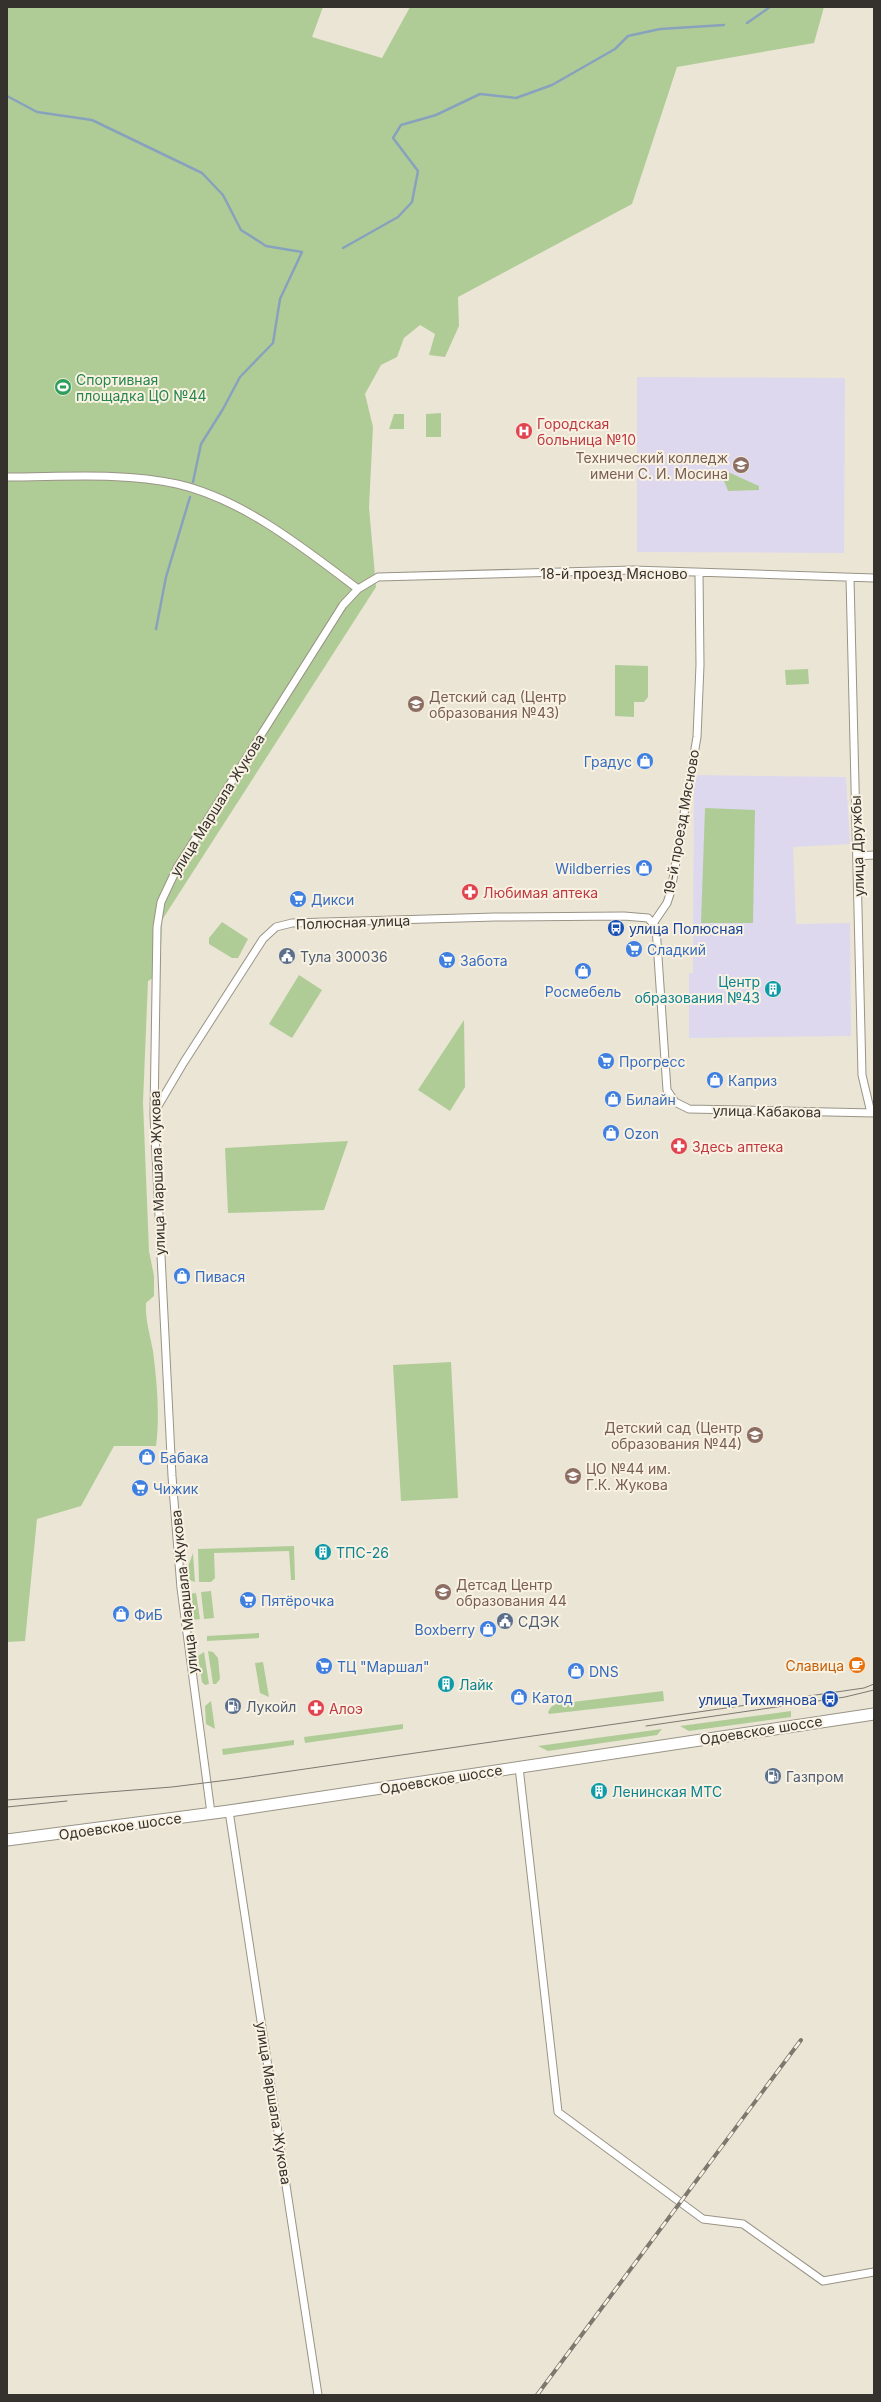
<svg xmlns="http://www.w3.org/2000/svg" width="881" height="2402" viewBox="0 0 881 2402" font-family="Inter,sans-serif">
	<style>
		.education { fill: #ddd8ee }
		.green { fill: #b0cc96 }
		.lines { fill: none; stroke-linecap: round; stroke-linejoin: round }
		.stream { stroke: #88a2bd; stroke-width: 2.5 }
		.street-casing { stroke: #999486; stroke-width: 9 }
		.primary-casing { stroke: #999486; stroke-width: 13 }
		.street { stroke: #fff; stroke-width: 7 }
		.primary { stroke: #fff; stroke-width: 11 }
		.tram { stroke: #7d786f; stroke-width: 1 }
		.rail-casing { stroke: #7d786f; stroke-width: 4 }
		.rail { stroke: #f9f2e3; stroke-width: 2.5; stroke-dasharray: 8; stroke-linecap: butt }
		.labels { text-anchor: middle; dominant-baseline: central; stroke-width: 4; stroke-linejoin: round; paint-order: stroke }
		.leisure-label { font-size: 14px; fill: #27864d; stroke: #f9f2e3; text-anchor: start }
		.health-label { font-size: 14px; fill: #be3a42; stroke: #f9f2e3; text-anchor: start }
		.education-label { font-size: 14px; fill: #785e54; stroke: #f9f2e3; text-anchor: start }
		.street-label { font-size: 14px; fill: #35322d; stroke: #f9f2e3 }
		.shop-label { font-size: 14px; fill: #366cbe; stroke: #f9f2e3; text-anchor: start }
		.transit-label { font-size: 14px; fill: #164399; stroke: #f9f2e3; text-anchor: start }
		.service-label { font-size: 14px; fill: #4e5e75; stroke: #f9f2e3; text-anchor: start }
		.culture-label { font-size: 14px; fill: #0d838f; stroke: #f9f2e3; text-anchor: start }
		.food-label { font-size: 14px; fill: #c56008; stroke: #f9f2e3; text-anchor: end }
	</style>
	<rect width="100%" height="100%" fill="#ebe5d6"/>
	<path class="education" d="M 637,377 L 845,378 L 844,553 L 637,552 Z
		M 694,775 L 846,777 L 850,844 L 793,847 L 796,924 L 850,923 L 851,1036 L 689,1038 L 689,973 L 693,973 Z"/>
	<path class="green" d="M 7,7 L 323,7 L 312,37 L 382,58 L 410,7 L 824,7 L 814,43 L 677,67 L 632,204 L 458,297 L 459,326 L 445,357 L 429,355 L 435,334 L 420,325 L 404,338 L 397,357 L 381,365 L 365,394 L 373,427 L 369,507 L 376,587 L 162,920 L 160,974 L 148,981 L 143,1102 L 149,1251 L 154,1276 L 154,1296 L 146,1303 C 145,1319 150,1335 153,1351 C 157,1382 160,1416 156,1446 L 114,1446 L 81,1506 L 37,1519 L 25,1641 L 7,1642 Z
		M 441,413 L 441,437 L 426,437 L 426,414 Z
		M 394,414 L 404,414 L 404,429 L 389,429 Z
		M 728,472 L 759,486 L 759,490 L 728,491 L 723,478 Z
		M 615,665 L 648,666 L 648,697 L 644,702 L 634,702 L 634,717 L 615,716 Z
		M 808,669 L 809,684 L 786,685 L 785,670 Z
		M 705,808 L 755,810 L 753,923 L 701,923 Z
		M 222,922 L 248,939 L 238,958 L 232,958 L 209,944 L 209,938 Z
		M 299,975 L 322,990 L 292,1038 L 269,1024 Z
		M 464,1020 L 465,1087 L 450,1111 L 418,1090 Z
		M 348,1141 L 324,1210 L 228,1213 L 225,1148 Z
		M 451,1362 L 458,1498 L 401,1501 L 393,1365 Z
		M 294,1546 L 295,1580 L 291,1580 L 289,1551 L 214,1553 L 215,1578 L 211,1582 L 199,1582 L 198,1549 Z
		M 193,1553 L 195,1582 L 186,1579 L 186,1572 Z
		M 211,1591 L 214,1618 L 204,1619 L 201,1592 Z
		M 196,1593 L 200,1619 L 192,1620 L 188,1594 Z
		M 259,1633 L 259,1638 L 207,1641 L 207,1636 Z
		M 208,1651 L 213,1652 L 218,1658 L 220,1679 L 216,1684 L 213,1684 Z
		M 204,1652 L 209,1684 L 205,1685 L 202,1682 L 198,1656 Z
		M 263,1662 L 269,1697 L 260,1693 L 255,1663 Z
		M 663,1691 L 664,1701 L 549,1714 L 548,1712 L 551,1707 L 556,1704 Z
		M 211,1701 L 215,1729 L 206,1724 L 205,1706 Z
		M 791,1711 L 791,1717 L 689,1731 L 680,1726 Z
		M 403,1724 L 403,1729 L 305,1743 L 304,1737 Z
		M 662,1729 L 657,1735 L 548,1751 L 538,1746 Z
		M 294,1740 L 294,1745 L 223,1755 L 222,1749 Z"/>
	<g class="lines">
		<path class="stream" d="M 747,23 L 770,7
			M 7,96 L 37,112 L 92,120 L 202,173 L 223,195 L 241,230 L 266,246 L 302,252 L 280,299 L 273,343 L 240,377 L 223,409 L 201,444 L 193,482
			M 343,248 L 398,217 L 412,202 L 418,171 L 393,138 L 401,125 L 436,115 L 480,94 L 516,98 L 552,85 L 615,49 L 628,36 L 660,29 L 724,25
			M 156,629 L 166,577 L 190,497"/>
		<g class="street-casing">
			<path id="street" d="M 7,477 C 63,477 122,472 177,484 C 243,499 305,549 358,589
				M 850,578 L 862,1075 L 871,1113
				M 857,856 L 874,855
				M 654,922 L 667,903 L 671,891 L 697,737 L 700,665 L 699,573
				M 155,1111 L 184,1062 L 263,939 L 276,927 L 292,923 L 495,917 L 624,916 L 648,918 L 656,927 L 667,1090 L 675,1102 L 689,1109 L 874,1113
				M 519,1767 L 558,2112 L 703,2219 L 743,2224 L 823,2281 L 874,2272
				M 229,1811 L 318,2395
				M 211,1813 L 181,1588 L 172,1476 L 154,1115 L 157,927 L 161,902 L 177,868 L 343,605 L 358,589 L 378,577 L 633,570 L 874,578"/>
		</g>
		<g class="primary-casing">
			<path id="primary" d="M 7,1840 L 229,1811 L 874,1714"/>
		</g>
		<use href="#street" class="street"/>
		<use href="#primary" class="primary"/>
		<path class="tram" d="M 646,1726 L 845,1697 L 874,1690
			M 7,1800 L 172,1787 L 236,1779 L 864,1688 L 874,1684
			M 7,1807 L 67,1801"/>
		<g class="rail-casing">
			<path id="rail" d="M 537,2395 L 801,2040"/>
		</g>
		<use href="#rail" class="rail"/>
	</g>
	<defs>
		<g id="stadium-disc" transform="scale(0.9)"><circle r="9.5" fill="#2e9e5b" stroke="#f9f2e3"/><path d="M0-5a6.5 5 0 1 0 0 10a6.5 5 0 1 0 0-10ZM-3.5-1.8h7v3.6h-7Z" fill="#fff"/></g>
		<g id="hospital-disc" transform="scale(0.9)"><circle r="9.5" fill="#e0444e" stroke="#f9f2e3"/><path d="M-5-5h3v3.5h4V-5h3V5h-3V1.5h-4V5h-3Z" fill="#fff"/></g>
		<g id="university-disc" transform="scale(0.9)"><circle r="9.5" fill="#8d6e63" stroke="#f9f2e3"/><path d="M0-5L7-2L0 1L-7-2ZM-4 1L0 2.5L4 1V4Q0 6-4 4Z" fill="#fff"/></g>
		<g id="school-disc" transform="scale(0.9)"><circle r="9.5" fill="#8d6e63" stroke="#f9f2e3"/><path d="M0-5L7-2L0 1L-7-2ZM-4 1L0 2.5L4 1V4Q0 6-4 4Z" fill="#fff"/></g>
		<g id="shop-disc" transform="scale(0.9)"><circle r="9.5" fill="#3f7fe0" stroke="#f9f2e3"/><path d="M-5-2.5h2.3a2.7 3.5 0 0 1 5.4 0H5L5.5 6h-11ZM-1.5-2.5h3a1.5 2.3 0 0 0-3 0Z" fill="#fff"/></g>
		<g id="pharmacy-disc" transform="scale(0.9)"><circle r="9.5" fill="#e0444e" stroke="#f9f2e3"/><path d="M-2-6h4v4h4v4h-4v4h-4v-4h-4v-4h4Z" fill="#fff"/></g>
		<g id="supermarket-disc" transform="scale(0.9)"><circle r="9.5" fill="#3f7fe0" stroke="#f9f2e3"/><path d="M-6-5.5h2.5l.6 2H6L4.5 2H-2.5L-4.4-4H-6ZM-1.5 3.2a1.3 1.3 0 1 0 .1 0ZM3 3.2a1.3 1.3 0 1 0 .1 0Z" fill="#fff"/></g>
		<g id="bus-disc" transform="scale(0.9)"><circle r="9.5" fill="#1a4fb4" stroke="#f9f2e3"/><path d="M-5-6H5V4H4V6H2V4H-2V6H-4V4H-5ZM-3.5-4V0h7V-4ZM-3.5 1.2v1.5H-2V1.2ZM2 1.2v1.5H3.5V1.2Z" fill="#fff"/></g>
		<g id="civic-disc" transform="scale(0.9)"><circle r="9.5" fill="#5c6f8a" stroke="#f9f2e3"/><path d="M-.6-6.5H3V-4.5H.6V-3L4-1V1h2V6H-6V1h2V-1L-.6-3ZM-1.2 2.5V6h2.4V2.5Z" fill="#fff"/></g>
		<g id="building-disc" transform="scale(0.9)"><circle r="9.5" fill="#0f9aa8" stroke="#f9f2e3"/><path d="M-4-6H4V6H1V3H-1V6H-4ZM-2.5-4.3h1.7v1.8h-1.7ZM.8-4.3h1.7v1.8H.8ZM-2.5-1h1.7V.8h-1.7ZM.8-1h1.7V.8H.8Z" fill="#fff"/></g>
		<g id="cafe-disc" transform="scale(0.9)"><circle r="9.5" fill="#e8710a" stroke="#f9f2e3"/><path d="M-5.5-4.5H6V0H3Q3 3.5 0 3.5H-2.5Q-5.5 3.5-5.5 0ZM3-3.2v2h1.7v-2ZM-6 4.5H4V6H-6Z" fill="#fff"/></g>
		<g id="fuel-disc" transform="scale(0.9)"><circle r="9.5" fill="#5c6f8a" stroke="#f9f2e3"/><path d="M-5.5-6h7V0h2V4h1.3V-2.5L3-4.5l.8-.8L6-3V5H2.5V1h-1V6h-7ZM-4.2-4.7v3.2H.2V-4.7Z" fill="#fff"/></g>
	</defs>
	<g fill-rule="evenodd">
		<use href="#stadium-disc" x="63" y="387"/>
		<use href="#hospital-disc" x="524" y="431"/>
		<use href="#university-disc" x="741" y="465"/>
		<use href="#school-disc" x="416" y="704"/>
		<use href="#shop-disc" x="645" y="761"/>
		<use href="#shop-disc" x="644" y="868"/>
		<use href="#pharmacy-disc" x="470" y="892"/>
		<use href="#supermarket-disc" x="298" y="899"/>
		<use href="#bus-disc" x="616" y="928"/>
		<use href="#supermarket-disc" x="634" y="949"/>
		<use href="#civic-disc" x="287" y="956"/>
		<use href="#supermarket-disc" x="447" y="960"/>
		<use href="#shop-disc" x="583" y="971"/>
		<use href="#building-disc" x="773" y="989"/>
		<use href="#supermarket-disc" x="606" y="1061"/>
		<use href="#shop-disc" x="715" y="1080"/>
		<use href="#shop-disc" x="613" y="1099"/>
		<use href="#shop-disc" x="611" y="1133"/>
		<use href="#pharmacy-disc" x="679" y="1146"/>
		<use href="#shop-disc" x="182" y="1276"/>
		<use href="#school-disc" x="755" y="1435"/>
		<use href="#shop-disc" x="147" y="1457"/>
		<use href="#school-disc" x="573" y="1476"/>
		<use href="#supermarket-disc" x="140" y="1488"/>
		<use href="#building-disc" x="323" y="1552"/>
		<use href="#school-disc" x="443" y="1592"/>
		<use href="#supermarket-disc" x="248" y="1600"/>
		<use href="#shop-disc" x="121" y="1614"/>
		<use href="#civic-disc" x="505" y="1621"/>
		<use href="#shop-disc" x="488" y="1629"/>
		<use href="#cafe-disc" x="857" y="1665"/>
		<use href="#supermarket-disc" x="324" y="1666"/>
		<use href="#shop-disc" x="576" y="1671"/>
		<use href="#building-disc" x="446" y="1684"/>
		<use href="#shop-disc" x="519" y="1697"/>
		<use href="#bus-disc" x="830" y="1699"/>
		<use href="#fuel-disc" x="233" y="1706"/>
		<use href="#pharmacy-disc" x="316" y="1708"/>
		<use href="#fuel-disc" x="773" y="1776"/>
		<use href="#building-disc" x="599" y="1791"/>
	</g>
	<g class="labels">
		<g class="leisure-label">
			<text x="76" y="379">Спортивная<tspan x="76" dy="16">площадка ЦО №44</tspan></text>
		</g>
		<g class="health-label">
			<text x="537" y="423">Городская<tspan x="537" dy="16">больница №10</tspan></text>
			<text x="483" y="892">Любимая аптека</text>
			<text x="692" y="1146">Здесь аптека</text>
			<text x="329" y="1708">Алоэ</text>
		</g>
		<g class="education-label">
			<text x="728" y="457" text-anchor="end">Технический колледж<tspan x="728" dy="16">имени С. И. Мосина</tspan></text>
			<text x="429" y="696">Детский сад (Центр<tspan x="429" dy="16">образования №43)</tspan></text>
			<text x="742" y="1427" text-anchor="end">Детский сад (Центр<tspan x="742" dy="16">образования №44)</tspan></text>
			<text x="586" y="1468">ЦО №44 им.<tspan x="586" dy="16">Г.К. Жукова</tspan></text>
			<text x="456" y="1584">Детсад Центр<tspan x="456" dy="16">образования 44</tspan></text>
		</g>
		<g class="street-label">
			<text x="614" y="573">18-й проезд Мясново</text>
			<text transform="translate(217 805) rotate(-58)">улица Маршала Жукова</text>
			<text transform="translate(681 822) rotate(-80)">19-й проезд Мясново</text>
			<text transform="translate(857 846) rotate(-92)">улица Дружбы</text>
			<text transform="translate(353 922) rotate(-2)">Полюсная улица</text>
			<text transform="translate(767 1111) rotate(1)">улица Кабакова</text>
			<text transform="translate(157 1173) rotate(-92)">улица Маршала Жукова</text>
			<text transform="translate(184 1592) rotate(-96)">улица Маршала Жукова</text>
			<text transform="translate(761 1730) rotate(-9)">Одоевское шоссе</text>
			<text transform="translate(441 1779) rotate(-9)">Одоевское шоссе</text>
			<text transform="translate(120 1826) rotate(-8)">Одоевское шоссе</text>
			<text transform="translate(274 2103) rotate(81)">улица Маршала Жукова</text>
		</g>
		<g class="shop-label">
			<text x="632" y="761" text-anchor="end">Градус</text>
			<text x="631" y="868" text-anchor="end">Wildberries</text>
			<text x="311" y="899">Дикси</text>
			<text x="647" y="949">Сладкий</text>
			<text x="460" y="960">Забота</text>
			<text x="583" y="991" text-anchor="middle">Росмебель</text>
			<text x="619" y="1061">Прогресс</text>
			<text x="728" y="1080">Каприз</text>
			<text x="626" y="1099">Билайн</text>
			<text x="624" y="1133">Ozon</text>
			<text x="195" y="1276">Пивася</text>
			<text x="160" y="1457">Бабака</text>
			<text x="153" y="1488">Чижик</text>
			<text x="261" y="1600">Пятёрочка</text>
			<text x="134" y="1614">ФиБ</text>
			<text x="475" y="1629" text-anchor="end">Boxberry</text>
			<text x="337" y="1666">ТЦ "Маршал"</text>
			<text x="589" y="1671">DNS</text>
			<text x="532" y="1697">Катод</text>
		</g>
		<g class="transit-label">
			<text x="629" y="928">улица Полюсная</text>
			<text x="817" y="1699" text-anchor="end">улица Тихмянова</text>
		</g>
		<g class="service-label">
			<text x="300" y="956">Тула 300036</text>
			<text x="518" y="1621">СДЭК</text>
			<text x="246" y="1706">Лукойл</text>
			<text x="786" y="1776">Газпром</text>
		</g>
		<g class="culture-label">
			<text x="760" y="981" text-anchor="end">Центр<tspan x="760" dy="16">образования №43</tspan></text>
			<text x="336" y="1552">ТПС-26</text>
			<text x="459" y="1684">Лайк</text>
			<text x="612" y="1791">Ленинская МТС</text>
		</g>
		<g class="food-label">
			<text x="844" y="1665">Славица</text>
		</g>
	</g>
	<rect width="881" height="2402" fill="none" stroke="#35322d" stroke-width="16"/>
</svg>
